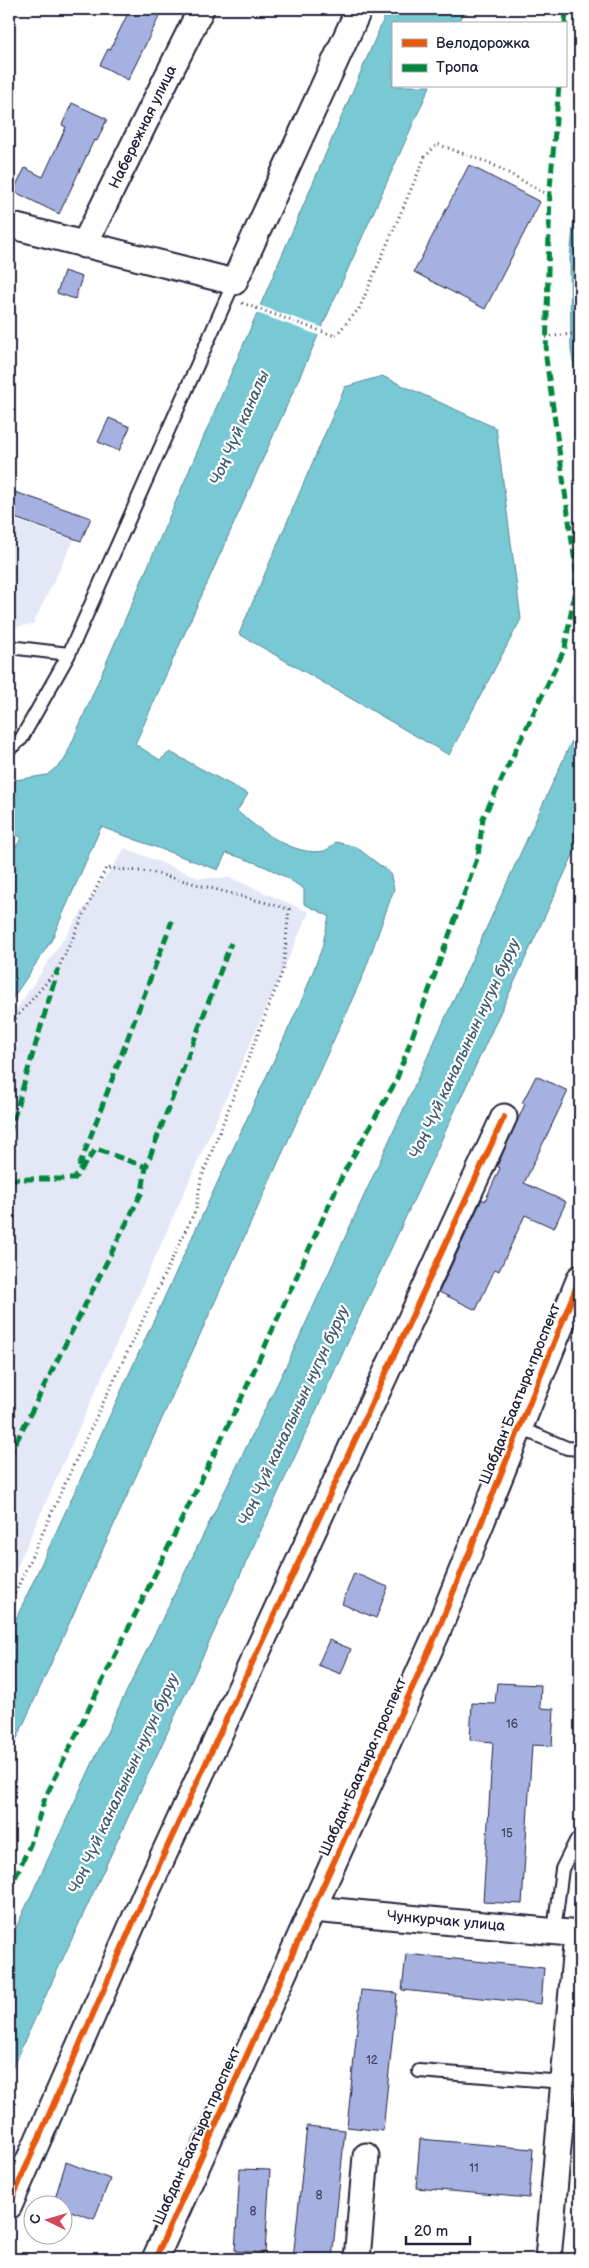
<svg xmlns="http://www.w3.org/2000/svg" width="589" height="2268" viewBox="0 0 589 2268" font-family="'Balsamiq Sans',sans-serif">
	<style>
		.built { fill: #e4e8f6 }
		.water { fill: #79c9d5; stroke: #568697 }
		.pier { fill: #fff }
		.building { fill: #a5b2e1; stroke: #22223b }
		.lines { fill: none; stroke-linecap: round; stroke-linejoin: round }
		.lane-casing { stroke: #22223b; stroke-width: 16 }
		.street-casing { stroke: #22223b; stroke-width: 29 }
		.path { stroke: #22223b; stroke-width: 3; stroke-dasharray: 1 4; stroke-linecap: butt }
		.lane { stroke: #fff; stroke-width: 12 }
		.street { stroke: #fff; stroke-width: 25 }
		.quiet { stroke: #00873e; stroke-width: 5; stroke-dasharray: 10 5; stroke-linecap: butt }
		.cycleway-casing { stroke: #fff; stroke-width: 9 }
		.cycleway { stroke: #e8590c; stroke-width: 6 }
		.labels { text-anchor: middle; dominant-baseline: central; stroke-width: 4.5; stroke-linejoin: round; paint-order: stroke }
		.number-label { font-size: 12px; fill: #434664 }
		.street-label { font-size: 15px; fill: #22223b; stroke: #fff }
		.water-label { font-size: 16px; font-style: italic; fill: #405c71; stroke: #fff }
	</style>
	<rect width="100%" height="100%" fill="#fff"/>
	<filter id="ink" filterUnits="userSpaceOnUse"><feTurbulence type="fractalNoise" baseFrequency=".02" numOctaves="2"/><feDisplacementMap in="SourceGraphic" scale="10" xChannelSelector="R" yChannelSelector="G"/><feConvolveMatrix kernelMatrix="1 2 1 2 8 2 1 2 1" color-interpolation-filters="sRGB"/></filter>
	<g filter="url(#ink)">
		<path class="built" d="M 9,518 L 74,540 L 33,624 L 9,628 Z
			M 125,848 L 199,878 L 231,878 L 309,912 L 9,1585 L 9,1020 Z"/>
		<path class="water" d="M 388,9 L 464,9 L 458,24 L 393,24 L 393,86 L 430,86 L 135,744 L 160,760 L 170,752 L 248,794 L 237,811 C 258,829 294,857 324,851 C 328,850 333,845 336,842 L 356,847 L 390,873 L 394,889 L 364,973 L 9,1756 L 9,1634 L 304,995 L 322,948 L 329,916 L 304,904 L 304,889 C 278,871 257,862 226,853 L 218,870 L 101,827 L 51,941 L 9,1004 L 9,856 L 22,838 L 9,830 L 9,781 L 47,775 L 64,761 Z
			M 580,157 L 580,398 L 571,350 L 570,258 Z
			M 382,376 L 496,428 L 521,619 L 449,755 L 239,634 L 345,387 Z
			M 580,723 L 580,840 L 9,2075 L 9,1943 L 115,1715 L 289,1360 Z"/>
		<path class="pier" d="M 258,305 L 324,328 L 321,336 L 254,312 Z"/>
		<path class="building" d="M 130,9 L 148,9 L 160,15 L 128,80 L 100,65 L 108,49 L 110,50 Z
			M 72,103 L 107,119 L 97,141 L 94,140 L 59,214 L 13,191 L 25,168 L 43,177 L 66,127 L 62,125 Z
			M 469,165 L 540,202 L 485,309 L 414,272 Z
			M 64,271 L 82,277 L 75,299 L 57,293 Z
			M 109,418 L 130,427 L 119,451 L 98,442 Z
			M 9,490 L 91,518 L 81,541 L 9,516 Z
			M 536,1076 L 568,1091 L 524,1183 L 566,1202 L 554,1228 L 525,1215 L 499,1271 L 495,1269 L 476,1310 L 439,1292 L 482,1199 L 485,1201 L 500,1168 L 497,1166 L 525,1104 L 522,1103 Z
			M 354,1573 L 388,1587 L 376,1618 L 342,1604 Z
			M 329,1640 L 351,1649 L 341,1674 L 318,1665 Z
			M 497,1683 L 541,1685 L 540,1708 L 554,1709 L 552,1746 L 532,1745 L 522,1904 L 483,1902 L 493,1742 L 470,1740 L 472,1703 L 495,1704 Z
			M 406,1954 L 544,1968 L 541,2004 L 402,1990 Z
			M 361,1990 L 397,1993 L 383,2131 L 347,2127 Z
			M 307,2126 L 345,2130 L 332,2259 L 293,2259 Z
			M 420,2139 L 533,2149 L 529,2198 L 416,2188 Z
			M 66,2162 L 110,2179 L 94,2219 L 62,2208 L 62,2206 L 53,2205 Z
			M 240,2169 L 270,2170 L 265,2253 L 235,2251 Z"/>
		<g class="lines">
			<g class="lane-casing">
				<path id="lane" d="M 9,647 L 69,654
					M 9,749 L 21,739 L 69,654 L 234,282
					M 520,1428 L 567,1448 L 580,1449
					M 554,1931 L 562,1869 L 576,1841 L 580,1841
					M 419,2071 L 564,2082"/>
			</g>
			<g class="street-casing">
				<path id="street" d="M 9,225 L 234,282 L 359,9
					M 84,245 L 201,9
					M 313,1909 L 580,1934
					M 9,2206 L 146,1893 L 504,1117
					M 155,2259 L 436,1635 L 580,1278
					M 357,2259 L 366,2156
					M 548,2259 L 577,1934"/>
			</g>
			<path class="path" d="M 242,303 L 335,336 L 359,309 L 425,157 L 437,144 L 492,164 L 550,196
				M 546,337 L 580,333
				M 9,1026 L 58,969 L 106,868 L 151,872 L 289,909 L 283,970 L 201,1179 L 196,1209 L 80,1451 L 9,1606"/>
			<use href="#lane" class="lane"/>
			<use href="#street" class="street"/>
			<path class="quiet" d="M 565,24 L 566,9
				M 9,1134 L 58,969
				M 79,1167 L 172,921
				M 9,1179 L 74,1179 L 96,1149 L 146,1167 L 231,943
				M 9,1456 L 142,1192 L 146,1167
				M 9,1891 L 30,1845 L 45,1798 L 242,1397 L 344,1172 L 396,1081 L 478,856 L 483,818 L 565,648 L 577,577 L 546,358 L 550,188 L 559,86"/>
			<g class="cycleway-casing">
				<path id="cycleway" d="M 9,2206 L 146,1893 L 504,1117
					M 155,2259 L 436,1635 L 580,1278"/>
			</g>
			<use href="#cycleway" class="cycleway"/>
		</g>
	</g>
	<g class="labels">
		<g class="number-label">
			<text x="512" y="1724">16</text>
			<text x="507" y="1833">15</text>
			<text x="372" y="2060">12</text>
			<text x="474" y="2168">11</text>
			<text x="319" y="2195">8</text>
			<text x="253" y="2211">8</text>
		</g>
		<g class="street-label">
			<text transform="translate(143 127) rotate(-64)">Набережная улица</text>
			<text transform="translate(520 1394) rotate(-68)">Шабдан Баатыра проспект</text>
			<text transform="translate(363 1767) rotate(-66)">Шабдан Баатыра проспект</text>
			<text transform="translate(446 1921) rotate(5)">Чункурчак улица</text>
			<text transform="translate(197 2136) rotate(-66)">Шабдан Баатыра проспект</text>
		</g>
		<g class="water-label">
			<text transform="translate(240 428) rotate(-66)">Чоң Чүй каналы</text>
			<text transform="translate(465 1049) rotate(-65)">Чоң Чүй каналынын нугун буруу</text>
			<text transform="translate(294 1416) rotate(-65)">Чоң Чүй каналынын нугун буруу</text>
			<text transform="translate(124 1784) rotate(-65)">Чоң Чүй каналынын нугун буруу</text>
		</g>
	</g>
	<rect width="589" height="2268" fill="none" stroke="#fff" stroke-width="30"/>
	<rect x="15" y="15" width="559" height="2238" fill="none" stroke="#22223b" stroke-width="2" filter="url(#ink)"/>
	<rect x="392" y="22" width="175" height="65" fill="#ffffff" stroke="#a7a7b1"/>
	<rect x="402" y="39" width="25" height="8" fill="#e8590c" stroke="#a7a7b1"/>
	<text x="436" y="48" font-size="15" fill="#22223b">Велодорожка</text>
	<rect x="402" y="64" width="25" height="8" fill="#00873e" stroke="#a7a7b1"/>
	<text x="436" y="72" font-size="15" fill="#22223b">Тропа</text>
	<g transform="translate(48 2220) rotate(275)"><circle r="24" fill="#ffffff" stroke="#a7a7b1"/>
	<path d="M0-4L9 19L0 12L-9 19Z" fill="#d1495b"/>
	<text y="-8" font-size="14" font-weight="bold" text-anchor="middle" fill="#22223b">С</text>
	</g>
	<path d="M406 2236v8h64v-8" fill="none" stroke="#22223b" stroke-width="2.5"/>
	<text x="414" y="2236" font-size="15" fill="#22223b" stroke="#ffffff" stroke-width="4" paint-order="stroke">20 m</text>
</svg>
